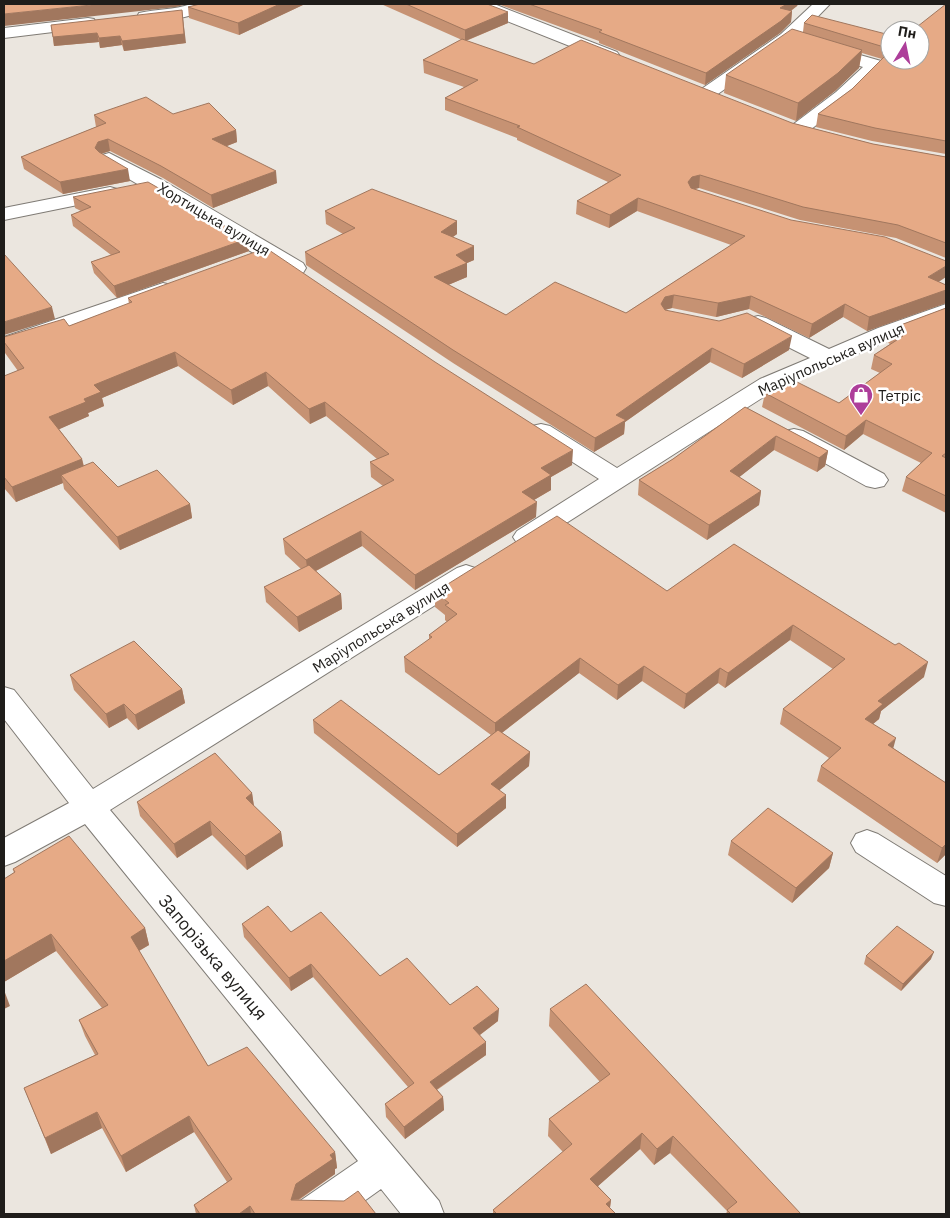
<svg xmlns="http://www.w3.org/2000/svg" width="950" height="1218" viewBox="0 0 950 1218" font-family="'IBM Plex Sans',sans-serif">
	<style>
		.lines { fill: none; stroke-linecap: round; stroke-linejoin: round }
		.minor-casing { stroke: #7f7b75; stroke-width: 2 }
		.minor { fill: #fff; fill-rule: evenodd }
		.wall { fill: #c69273 }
		.shaded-wall { fill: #a1775e }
		.building { fill: #e6aa86; stroke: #a1775e }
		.labels { text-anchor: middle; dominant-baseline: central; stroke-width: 5; stroke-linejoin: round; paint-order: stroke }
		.street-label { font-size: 15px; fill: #1f1d1a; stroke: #fff }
		.poi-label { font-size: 15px; fill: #1f1d1a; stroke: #fff; text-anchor: start }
		.near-street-label { font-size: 18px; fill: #1f1d1a; stroke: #fff }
	</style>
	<rect width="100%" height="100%" fill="#ebe6df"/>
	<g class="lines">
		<g class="minor-casing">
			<path id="minor" d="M 191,4 L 212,4 C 203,17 154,24 139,21 L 137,17 L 139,13 C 156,9 174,10 191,4 Z
				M 472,4 L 494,4 L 617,52 L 620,56 L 617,60 L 605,60 L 474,8 Z
				M 813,4 L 830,4 L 793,42 L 712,98 L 700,98 L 697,94 L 700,90 L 781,34 Z
				M 88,18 L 94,19 L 96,23 L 94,27 L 4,38 L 4,28 Z
				M 825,45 L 881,61 L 884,65 L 848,100 L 805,134 L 791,134 L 789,130 L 791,126 L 836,92 L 863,67 L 819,54 L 816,50 L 819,46 Z
				M 109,153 L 162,180 L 303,263 L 306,268 L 303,273 L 295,274 L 287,273 L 102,163 L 99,159 L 102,155 Z
				M 110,187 L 117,189 L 120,193 L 117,197 L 4,220 L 4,208 Z
				M 163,283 L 171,285 L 174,290 L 171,295 L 4,351 L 4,337 Z
				M 946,304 L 946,318 L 894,338 L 776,389 L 535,543 L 526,546 L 517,543 L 513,537 L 517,531 L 599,479 L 532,436 L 529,431 L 532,426 L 541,424 L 550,426 L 617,468 L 760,379 L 810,358 L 750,328 L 747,323 L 750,318 L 758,316 L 766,318 L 829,349 L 878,328 Z
				M 794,429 L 803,431 L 884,474 L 888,480 L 884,486 L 875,488 L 866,486 L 785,441 L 782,436 L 785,431 Z
				M 466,565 L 475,568 L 479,574 L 475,580 L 110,810 L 439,1201 L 444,1214 L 401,1214 L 381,1189 L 346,1214 L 295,1214 L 300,1201 L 358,1161 L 85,824 L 15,862 L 4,866 L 4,838 L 69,803 L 4,719 L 4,687 L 14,690 L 93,789 L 457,568 Z
				M 867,830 L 878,834 L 946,876 L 946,906 L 934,903 L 856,852 L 851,843 L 856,834 Z"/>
		</g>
		<use href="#minor" class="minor"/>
	</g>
	<path class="wall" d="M 200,4 L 305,4 L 239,35 L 189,18 L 188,7 Z
		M 381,4 L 487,4 L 508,23 L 466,41 L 534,64 L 792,123 L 873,144 L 946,157 L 946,258 L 896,238 L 800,220 L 699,188 L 695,189 L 946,285 L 946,303 L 867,331 L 843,317 L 809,338 L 749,309 L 716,317 L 672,308 L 665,310 L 789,350 L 742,378 L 710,362 L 625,422 L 624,434 L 594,452 L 453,363 L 306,265 L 305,252 L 343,234 L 326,224 L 325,211 L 457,221 L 457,234 L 453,237 L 474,260 L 467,263 L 467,277 L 448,285 L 506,315 L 626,313 L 731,245 L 637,211 L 609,228 L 576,214 L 577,201 L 608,182 L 517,140 L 517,138 L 445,110 L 445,98 L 464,87 L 424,73 L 423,60 L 462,40 Z
		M 498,4 L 798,4 L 797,6 L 791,11 L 792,11 L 791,22 L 780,33 L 705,85 L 599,43 L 599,41 Z
		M 946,4 L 946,154 L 872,141 L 816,127 L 818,114 L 852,89 L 882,59 L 862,53 L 859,68 L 835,91 L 796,121 L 724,93 L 726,75 L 803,32 L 804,23 L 886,34 L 890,60 Z
		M 51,25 L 186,43 L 124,51 L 122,45 L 100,48 L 99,42 L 54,46 Z
		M 173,114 L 236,130 L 237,142 L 227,146 L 277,183 L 213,208 L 163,178 L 110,151 L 101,154 L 130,181 L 63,194 L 24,169 L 21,157 L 96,127 L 94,115 Z
		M 73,197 L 247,239 L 249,251 L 117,298 L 94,273 L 91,262 L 111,255 L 73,226 L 71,215 L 81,211 L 75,208 Z
		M 128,298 L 572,465 L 551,477 L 551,490 L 534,500 L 536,517 L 415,590 L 362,546 L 316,571 L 341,594 L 342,609 L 299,632 L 266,602 L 264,587 L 301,569 L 285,554 L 283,539 L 383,486 L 371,477 L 370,462 L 377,459 L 326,416 L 310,424 L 268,386 L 233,405 L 178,366 L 102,398 L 104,406 L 88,413 L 89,416 L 59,429 L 82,459 L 84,466 L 118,487 L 190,504 L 192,518 L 120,550 L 64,489 L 63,483 L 16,502 L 4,488 L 4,376 L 18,371 L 5,353 L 4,349 L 4,337 L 69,326 L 129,304 Z
		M 946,308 L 946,513 L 902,491 L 906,477 L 921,463 L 863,434 L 844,450 L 762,407 L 765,393 L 839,403 L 880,373 L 871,369 L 874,355 L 890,344 L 887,342 L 890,329 Z
		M 745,407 L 828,451 L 825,466 L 817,472 L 774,450 L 739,477 L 761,491 L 759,505 L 707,540 L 638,495 L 639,480 L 673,459 Z
		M 734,544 L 924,677 L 881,711 L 879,719 L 873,724 L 893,748 L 946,783 L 946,854 L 937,863 L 817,781 L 821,766 L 829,758 L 780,724 L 783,709 L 833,669 L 790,640 L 725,688 L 718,683 L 684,709 L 642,681 L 617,700 L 579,673 L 502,733 L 530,752 L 529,766 L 499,790 L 506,808 L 457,847 L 314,733 L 313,720 L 439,775 L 491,735 L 405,672 L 404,657 L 429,640 L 429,635 L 447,622 L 445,620 L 445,615 L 435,607 L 435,592 L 667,591 Z
		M 70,675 L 182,689 L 185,703 L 138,730 L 127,718 L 109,728 L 74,690 Z
		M 252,793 L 254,806 L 281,832 L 283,846 L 247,870 L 212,835 L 177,858 L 140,816 L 137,802 Z
		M 731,841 L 833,853 L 829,868 L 792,903 L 728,855 Z
		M 13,869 L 145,928 L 149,945 L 139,951 L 208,1066 L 335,1152 L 337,1168 L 335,1169 L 335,1174 L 299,1200 L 376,1214 L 196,1214 L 194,1205 L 227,1182 L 194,1132 L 126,1172 L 102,1128 L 51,1154 L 24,1088 L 95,1055 L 85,1036 L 79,1020 L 102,1008 L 56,951 L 4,982 L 4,879 L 14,873 Z
		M 242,924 L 291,932 L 380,976 L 450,1005 L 498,1021 L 480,1035 L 486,1055 L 437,1090 L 443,1097 L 444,1110 L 405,1139 L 386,1117 L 385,1104 L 408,1087 L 313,977 L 291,991 L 244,937 Z
		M 866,956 L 931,959 L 901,991 L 864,964 Z
		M 550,1009 L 801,1214 L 726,1214 L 727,1211 L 670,1153 L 654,1165 L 640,1149 L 598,1186 L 611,1200 L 610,1208 L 616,1214 L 493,1214 L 493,1210 L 563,1152 L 548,1136 L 549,1119 L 600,1082 L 549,1026 Z"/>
	<path class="shaded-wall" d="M 101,4 L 187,4 L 176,7 L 4,26 L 4,14 Z
		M 280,4 L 305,4 L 239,35 L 238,23 Z
		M 787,4 L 798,4 L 797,6 L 779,19 L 780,8 Z
		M 182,10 L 186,43 L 124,51 L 122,41 Z
		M 792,11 L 791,22 L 780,33 L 705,85 L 706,73 Z
		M 508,12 L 508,23 L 465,41 L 465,30 Z
		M 97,33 L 99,42 L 54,46 L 53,37 Z
		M 120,36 L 122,45 L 100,48 L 99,38 Z
		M 862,50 L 859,68 L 835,91 L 796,121 L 798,103 Z
		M 236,130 L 237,142 L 214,151 L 212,139 Z
		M 108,139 L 110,151 L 100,154 L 95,148 L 98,142 Z
		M 128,169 L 130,181 L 63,194 L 60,182 Z
		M 276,171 L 277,183 L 213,208 L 211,195 Z
		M 700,175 L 699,188 L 690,190 L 688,182 L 692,177 Z
		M 638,198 L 637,211 L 609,228 L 610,215 Z
		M 457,221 L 457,234 L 441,245 L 441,232 Z
		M 247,239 L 249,251 L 117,298 L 114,286 Z
		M 474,246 L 474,260 L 467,263 L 467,277 L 434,291 L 434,277 L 456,255 Z
		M 946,266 L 946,277 L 925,291 L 928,277 Z
		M 946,290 L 946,303 L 867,331 L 869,317 Z
		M 674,295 L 672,308 L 664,310 L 661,304 L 665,297 Z
		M 751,296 L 749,309 L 716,317 L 718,303 Z
		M 845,304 L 843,317 L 809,338 L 812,324 Z
		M 52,307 L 55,319 L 4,335 L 4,322 Z
		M 792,336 L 789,350 L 742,378 L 744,364 Z
		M 712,348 L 710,362 L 625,422 L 624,434 L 594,452 L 595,438 L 616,415 Z
		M 175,352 L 178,366 L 102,398 L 104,406 L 88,413 L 89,416 L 53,432 L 49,417 L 84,399 L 94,385 Z
		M 266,372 L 268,386 L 233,405 L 231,390 Z
		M 325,402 L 326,416 L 310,424 L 309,409 Z
		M 866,420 L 863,434 L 844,450 L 846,436 Z
		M 776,436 L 774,450 L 728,486 L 730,471 Z
		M 573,450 L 572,465 L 551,477 L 551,490 L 522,507 L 522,492 L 541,468 Z
		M 828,451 L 825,466 L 817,472 L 819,458 Z
		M 82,459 L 85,474 L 61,475 L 63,483 L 16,502 L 12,487 Z
		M 761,491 L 759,505 L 707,540 L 709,525 Z
		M 537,502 L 536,517 L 415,590 L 415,575 Z
		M 190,504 L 192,518 L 120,550 L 117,537 Z
		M 361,531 L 362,546 L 308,575 L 306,560 Z
		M 341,594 L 342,609 L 299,632 L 297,617 Z
		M 793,625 L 790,640 L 725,688 L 728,673 Z
		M 580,658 L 579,673 L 495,738 L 495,723 Z
		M 928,662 L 924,677 L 881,711 L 879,719 L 861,734 L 865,719 L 878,701 Z
		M 644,666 L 642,681 L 617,700 L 618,685 Z
		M 720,668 L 718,683 L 684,709 L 686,694 Z
		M 182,689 L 185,703 L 138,730 L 135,715 Z
		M 124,704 L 127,718 L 109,728 L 106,714 Z
		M 896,738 L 892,753 L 888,745 Z
		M 530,752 L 529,766 L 491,797 L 491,784 Z
		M 252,793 L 254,807 L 246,798 Z
		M 506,795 L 506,808 L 457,847 L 457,834 Z
		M 210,821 L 212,835 L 177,858 L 174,844 Z
		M 281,832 L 283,846 L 247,870 L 245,856 Z
		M 946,844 L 946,854 L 937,863 L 942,848 Z
		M 833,853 L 829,868 L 792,903 L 796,888 Z
		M 145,928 L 149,945 L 135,953 L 131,937 Z
		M 51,934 L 56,951 L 4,982 L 4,961 Z
		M 934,952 L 931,959 L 901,991 L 903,984 Z
		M 311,964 L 313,977 L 291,991 L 289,978 Z
		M 4,990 L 10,1006 L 4,1009 Z
		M 499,1009 L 498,1021 L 473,1040 L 473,1028 Z
		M 486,1042 L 486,1055 L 430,1094 L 430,1082 Z
		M 443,1097 L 444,1110 L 405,1139 L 404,1127 Z
		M 97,1112 L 102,1128 L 51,1154 L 45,1138 Z
		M 189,1116 L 194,1132 L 126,1172 L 121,1156 Z
		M 642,1133 L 640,1149 L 589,1194 L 590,1179 Z
		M 673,1136 L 670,1153 L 654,1165 L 657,1149 Z
		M 335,1152 L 337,1168 L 335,1169 L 335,1174 L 299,1199 L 291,1200 L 296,1184 Z
		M 611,1200 L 609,1214 L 606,1204 Z
		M 250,1206 L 251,1214 L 239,1214 Z"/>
	<path class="building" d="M 4,4 L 101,4 L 4,14 Z
		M 200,4 L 280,4 L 238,23 L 188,7 Z
		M 406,4 L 487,4 L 508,12 L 465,30 Z
		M 529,4 L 787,4 L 780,8 L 792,11 L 781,21 L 706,73 L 599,32 L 602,30 Z
		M 946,4 L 946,141 L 875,128 L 818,114 L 852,89 L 888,53 L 884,47 L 804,23 L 812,15 L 886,34 L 890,30 L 890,60 L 920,60 L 920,30 L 913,30 Z
		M 182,10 L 184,34 L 122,41 L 120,36 L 99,38 L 97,33 L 53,37 L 51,25 Z
		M 893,28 L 901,30 L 890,30 Z
		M 792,29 L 862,50 L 838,73 L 798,103 L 726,75 Z
		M 462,39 L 534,64 L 581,40 L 792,123 L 873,144 L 946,157 L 946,243 L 898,225 L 803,207 L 700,175 L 692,177 L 688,182 L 691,188 L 791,220 L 885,237 L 946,261 L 946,266 L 928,277 L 946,285 L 946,290 L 869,317 L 845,304 L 812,324 L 751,296 L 718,303 L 674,295 L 665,297 L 661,304 L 665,310 L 719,321 L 747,313 L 792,336 L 744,364 L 712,348 L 616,415 L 626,420 L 595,438 L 453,350 L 305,252 L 355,228 L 325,211 L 372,189 L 457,221 L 441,232 L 474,246 L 456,255 L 467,263 L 434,277 L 506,315 L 555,282 L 626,313 L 745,236 L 638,198 L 610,215 L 577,201 L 621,175 L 517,127 L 520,126 L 445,98 L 478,80 L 423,60 Z
		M 146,97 L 173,114 L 209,103 L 236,130 L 212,139 L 276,171 L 211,195 L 161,166 L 108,139 L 98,142 L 95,148 L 99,152 L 128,169 L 60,182 L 21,157 L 106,123 L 94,115 Z
		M 148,182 L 247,239 L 114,286 L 91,262 L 120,252 L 71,215 L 91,207 L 73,197 Z
		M 266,248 L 435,362 L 573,450 L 541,468 L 551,475 L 522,492 L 537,502 L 415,575 L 361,531 L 306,560 L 283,539 L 394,480 L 370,462 L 389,454 L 325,402 L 309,409 L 266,372 L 231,390 L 175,352 L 94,385 L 101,392 L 84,399 L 86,402 L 49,417 L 82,459 L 12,487 L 4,477 L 4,376 L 24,368 L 4,342 L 4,337 L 64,319 L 69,326 L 132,302 L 128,298 Z
		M 4,254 L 52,307 L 4,322 Z
		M 946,308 L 946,453 L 942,456 L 946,458 L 946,496 L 906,477 L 932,453 L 866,420 L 846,436 L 765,393 L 787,377 L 839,403 L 892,364 L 874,355 L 903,336 L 890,329 Z
		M 745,407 L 828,451 L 819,458 L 776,436 L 730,471 L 761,491 L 709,525 L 639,480 L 673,459 Z
		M 93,462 L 118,487 L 157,470 L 190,504 L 117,537 L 61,475 Z
		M 557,516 L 667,591 L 734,544 L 895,645 L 899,643 L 928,662 L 878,701 L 883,704 L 865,719 L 896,738 L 888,745 L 946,783 L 946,844 L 942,848 L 821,766 L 841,748 L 783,709 L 845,659 L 793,625 L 728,673 L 720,668 L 686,694 L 644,666 L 618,685 L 580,658 L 495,723 L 404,657 L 432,637 L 429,635 L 457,614 L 445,605 L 449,603 L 435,592 Z
		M 309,565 L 341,594 L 297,617 L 264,587 Z
		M 134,641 L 182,689 L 135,715 L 124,704 L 106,714 L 70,675 Z
		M 341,700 L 439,775 L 498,730 L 530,752 L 491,784 L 506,795 L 457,834 L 313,720 Z
		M 215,753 L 252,793 L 246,798 L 281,832 L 245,856 L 210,821 L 174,844 L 137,802 Z
		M 768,808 L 833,853 L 796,888 L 731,841 Z
		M 69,836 L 145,928 L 131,937 L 208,1066 L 247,1047 L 335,1152 L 330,1155 L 333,1159 L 296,1184 L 291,1200 L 344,1201 L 358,1191 L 376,1214 L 255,1214 L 250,1206 L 239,1214 L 200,1214 L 194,1205 L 232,1179 L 189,1116 L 121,1156 L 97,1112 L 45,1138 L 24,1088 L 98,1054 L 79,1020 L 108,1005 L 51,934 L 4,961 L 4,879 L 15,872 L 13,869 Z
		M 268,906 L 291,932 L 321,912 L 380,976 L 407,958 L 450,1005 L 477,986 L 499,1009 L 473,1028 L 486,1042 L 430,1082 L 443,1097 L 404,1127 L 385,1104 L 414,1083 L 311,964 L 289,978 L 242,924 Z
		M 897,926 L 934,952 L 903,984 L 866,956 Z
		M 586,984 L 801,1214 L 731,1214 L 727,1210 L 737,1202 L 673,1136 L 657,1149 L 642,1133 L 590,1179 L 611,1200 L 606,1204 L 616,1214 L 497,1214 L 493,1210 L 572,1144 L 549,1119 L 610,1074 L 550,1009 Z"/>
	<defs>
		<g id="shop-pin" transform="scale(1.25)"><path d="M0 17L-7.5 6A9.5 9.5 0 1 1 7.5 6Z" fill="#ad3e9a" stroke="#fff"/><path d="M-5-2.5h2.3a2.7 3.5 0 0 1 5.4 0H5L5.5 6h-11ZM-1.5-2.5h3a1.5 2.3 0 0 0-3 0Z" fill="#fff"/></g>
	</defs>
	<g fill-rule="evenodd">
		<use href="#shop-pin" x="861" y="395"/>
	</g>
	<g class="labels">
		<g class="street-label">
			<text transform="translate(214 219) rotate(31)">Хортицька вулиця</text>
			<text transform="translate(831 359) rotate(-24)">Маріупольська вулиця</text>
			<text transform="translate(381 627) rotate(-32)">Маріупольська вулиця</text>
		</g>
		<g class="poi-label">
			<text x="878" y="395">Тетріс</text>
		</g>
		<g class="near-street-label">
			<text transform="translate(213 957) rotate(50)">Запорізька вулиця</text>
		</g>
	</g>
	<rect width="950" height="1218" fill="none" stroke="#1f1d1a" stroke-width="10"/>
	<g transform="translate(905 45) rotate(10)"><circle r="24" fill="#ffffff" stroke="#a5a5a3"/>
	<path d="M0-4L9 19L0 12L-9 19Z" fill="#ad3e9a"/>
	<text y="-8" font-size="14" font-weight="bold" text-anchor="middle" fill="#1f1d1a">Пн</text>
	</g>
</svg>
